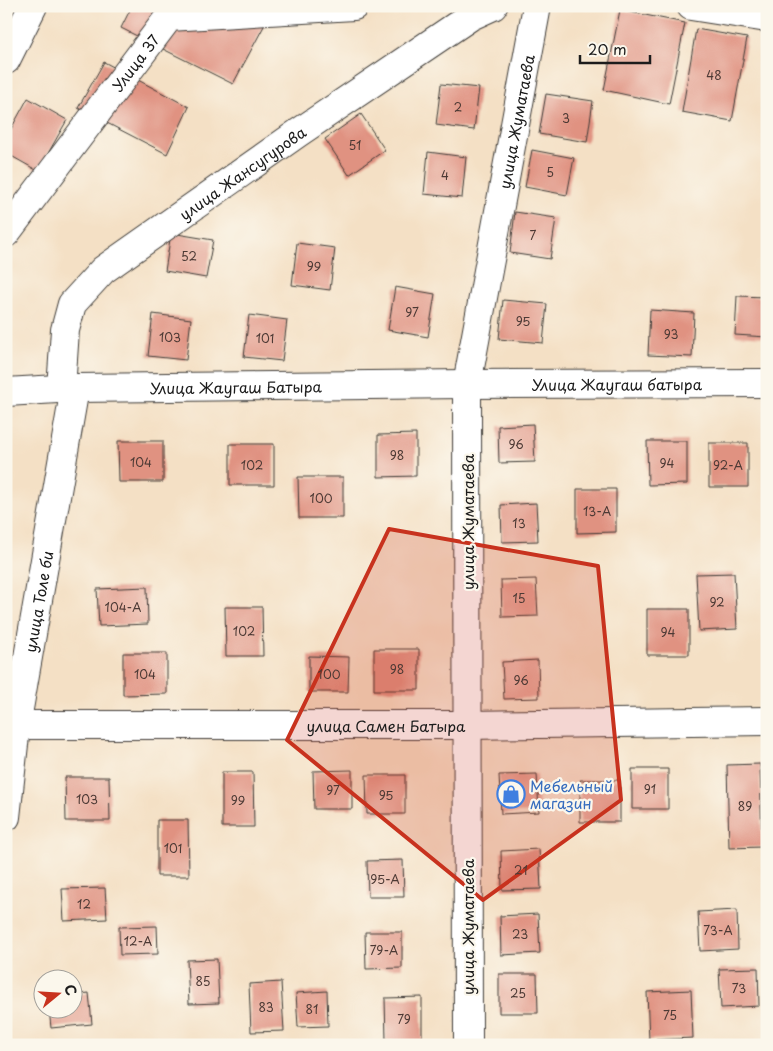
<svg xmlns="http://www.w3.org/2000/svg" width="773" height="1051" viewBox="0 0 773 1051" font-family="'Playpen Sans',sans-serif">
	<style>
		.building { fill: #e09281 }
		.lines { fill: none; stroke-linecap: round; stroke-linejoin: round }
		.minor-casing { stroke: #3c3935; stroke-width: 30 }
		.major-casing { stroke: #3c3935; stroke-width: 30 }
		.minor { stroke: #fff; stroke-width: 28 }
		.major { stroke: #fff; stroke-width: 28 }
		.marked { fill: #c8321e; fill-opacity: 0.2; stroke: #c8321e; stroke-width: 4; stroke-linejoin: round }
		.labels { text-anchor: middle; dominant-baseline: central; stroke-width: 4.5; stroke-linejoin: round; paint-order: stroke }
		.number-label { font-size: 12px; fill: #4d3a35 }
		.street-label { font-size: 15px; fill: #1c1c1c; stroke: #fbf7ec }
		.shop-label { font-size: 15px; fill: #366cbe; stroke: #fbf7ec; text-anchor: start }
	</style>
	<rect width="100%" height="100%" fill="#fbf7ec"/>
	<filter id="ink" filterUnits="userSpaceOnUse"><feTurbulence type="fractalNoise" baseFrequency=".02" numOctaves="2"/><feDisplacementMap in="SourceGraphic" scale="10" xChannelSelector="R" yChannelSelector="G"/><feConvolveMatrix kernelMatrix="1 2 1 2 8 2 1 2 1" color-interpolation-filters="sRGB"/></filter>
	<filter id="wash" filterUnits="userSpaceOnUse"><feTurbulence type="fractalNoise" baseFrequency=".0096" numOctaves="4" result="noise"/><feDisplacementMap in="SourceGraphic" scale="20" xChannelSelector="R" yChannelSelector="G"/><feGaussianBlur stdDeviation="1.12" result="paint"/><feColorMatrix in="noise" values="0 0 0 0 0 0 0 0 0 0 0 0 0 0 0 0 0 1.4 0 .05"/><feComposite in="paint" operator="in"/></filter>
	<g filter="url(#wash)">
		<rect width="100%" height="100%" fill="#f4e0c5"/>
		<g id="blocks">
			<path class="building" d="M 132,6 L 227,6 L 264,26 L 233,84 L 121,28 Z
				M 620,10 L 685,23 L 669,104 L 604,90 Z
				M 696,29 L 747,38 L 732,121 L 682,112 Z
				M 104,62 L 189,107 L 167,154 L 78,108 Z
				M 441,84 L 479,88 L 474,130 L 436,125 Z
				M 546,94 L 593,101 L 587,142 L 539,134 Z
				M 28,98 L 67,120 L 38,171 L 6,153 L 6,138 Z
				M 361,114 L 385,150 L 349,175 L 325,139 Z
				M 532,150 L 574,158 L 567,195 L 525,187 Z
				M 428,152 L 466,157 L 462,198 L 424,194 Z
				M 515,212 L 556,218 L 550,259 L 510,253 Z
				M 171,233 L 213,240 L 206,278 L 165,271 Z
				M 297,243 L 335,248 L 330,290 L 292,285 Z
				M 395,287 L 435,294 L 428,337 L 388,330 Z
				M 737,296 L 767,297 L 767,337 L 735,335 Z
				M 503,300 L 547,304 L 543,343 L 499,339 Z
				M 650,310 L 694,313 L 692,357 L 648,355 Z
				M 153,314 L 191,319 L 186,360 L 148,356 Z
				M 249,315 L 287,320 L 282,361 L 244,357 Z
				M 533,424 L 535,462 L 499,463 L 498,426 Z
				M 416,434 L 416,476 L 378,477 L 378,435 Z
				M 118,441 L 163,441 L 163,482 L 119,482 Z
				M 647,441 L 687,441 L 687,484 L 648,485 Z
				M 709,443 L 748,443 L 748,487 L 709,487 Z
				M 230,444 L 274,444 L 274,485 L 230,485 Z
				M 298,477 L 343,477 L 343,518 L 299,518 Z
				M 577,489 L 616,489 L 616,532 L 577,533 Z
				M 536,503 L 538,541 L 502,542 L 501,505 Z
				M 734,573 L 737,629 L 699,631 L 696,574 Z
				M 536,579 L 538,616 L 502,617 L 501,580 Z
				M 147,587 L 148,624 L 99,626 L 97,589 Z
				M 225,607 L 262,607 L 263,656 L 226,656 Z
				M 647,609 L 689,609 L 689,655 L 647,655 Z
				M 374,649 L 419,649 L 419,690 L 374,690 Z
				M 123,653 L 167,653 L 167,694 L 123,695 Z
				M 309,656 L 349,657 L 348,692 L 309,692 Z
				M 538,660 L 539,698 L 504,699 L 502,662 Z
				M 760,764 L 762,847 L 729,848 L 727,765 Z
				M 632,769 L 668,769 L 668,809 L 632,809 Z
				M 352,770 L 352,809 L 314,809 L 313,771 Z
				M 222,772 L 253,772 L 254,827 L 222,827 Z
				M 537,774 L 539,812 L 501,814 L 499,775 Z
				M 366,775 L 405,775 L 405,814 L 367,814 Z
				M 65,777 L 109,777 L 110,821 L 66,821 Z
				M 580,780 L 620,780 L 620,822 L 580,822 Z
				M 157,820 L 188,820 L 189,876 L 157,876 Z
				M 539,849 L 541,889 L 502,890 L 501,851 Z
				M 403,860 L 404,897 L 368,897 L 367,861 Z
				M 105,888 L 107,919 L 64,921 L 62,889 Z
				M 737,910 L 738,949 L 700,951 L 698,912 Z
				M 538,914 L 540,953 L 501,955 L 500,916 Z
				M 157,926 L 158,954 L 120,955 L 119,927 Z
				M 365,932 L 402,932 L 402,968 L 366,969 Z
				M 217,959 L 219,1003 L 189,1004 L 187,960 Z
				M 758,968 L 759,1006 L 721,1008 L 719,969 Z
				M 499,974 L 537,974 L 538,1013 L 499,1013 Z
				M 281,982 L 284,1031 L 251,1032 L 249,984 Z
				M 691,990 L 693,1038 L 649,1040 L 647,992 Z
				M 327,991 L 328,1026 L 298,1027 L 296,993 Z
				M 89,993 L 92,1024 L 51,1028 L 49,1008 L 72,1008 L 72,995 Z
				M 422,997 L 422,1041 L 386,1041 L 385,998 Z"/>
		</g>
	</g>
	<g filter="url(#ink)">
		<use href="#blocks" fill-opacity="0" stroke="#3c3935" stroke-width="1"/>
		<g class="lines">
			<g class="minor-casing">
				<g id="minor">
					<path d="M 691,6 L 767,18"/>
					<path id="s1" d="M 6,233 L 169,17 L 354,6"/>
					<path id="s2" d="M 61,389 L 65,330 L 72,304 L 103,270 L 298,133 L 471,16 L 493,6"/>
					<path id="s3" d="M 6,392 L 75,388 L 467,384 L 767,383"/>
					<path id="s4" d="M 6,725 L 467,725 L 767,721"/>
					<path id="s5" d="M 6,817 L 16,726 L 75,388"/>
					<path id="s6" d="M 468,1045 L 467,384 L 537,6"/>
				</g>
			</g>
			<g class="major-casing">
				<path id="major" d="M 6,60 L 33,6"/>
			</g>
			<use href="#minor" class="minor"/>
			<use href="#major" class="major"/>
		</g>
	</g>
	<path class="marked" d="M 389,529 L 598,566 L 621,800 L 483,900 L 287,740 Z"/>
	<defs>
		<g id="shop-ring" transform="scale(1.4375)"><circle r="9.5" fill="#fbf7ec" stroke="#3f7fe0" stroke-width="1.5"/><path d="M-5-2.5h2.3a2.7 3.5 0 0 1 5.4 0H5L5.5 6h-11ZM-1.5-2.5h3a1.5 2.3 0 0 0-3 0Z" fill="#3f7fe0"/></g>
	</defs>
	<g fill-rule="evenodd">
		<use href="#shop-ring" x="511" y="794"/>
	</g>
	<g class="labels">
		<g class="number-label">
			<text x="714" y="75">48</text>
			<text x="458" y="107">2</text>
			<text x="566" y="118">3</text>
			<text x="355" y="145">51</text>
			<text x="550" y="172">5</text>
			<text x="445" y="175">4</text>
			<text x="533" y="235">7</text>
			<text x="189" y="256">52</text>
			<text x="314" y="266">99</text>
			<text x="412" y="312">97</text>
			<text x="523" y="321">95</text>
			<text x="671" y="334">93</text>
			<text x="170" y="337">103</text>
			<text x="265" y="338">101</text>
			<text x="516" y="444">96</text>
			<text x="397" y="455">98</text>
			<text x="141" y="462">104</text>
			<text x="667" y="463">94</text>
			<text x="252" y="465">102</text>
			<text x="728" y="465">92-А</text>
			<text x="321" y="498">100</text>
			<text x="597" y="511">13-А</text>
			<text x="519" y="523">13</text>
			<text x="519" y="598">15</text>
			<text x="717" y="602">92</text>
			<text x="123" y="607">104-А</text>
			<text x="244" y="631">102</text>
			<text x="668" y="632">94</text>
			<text x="397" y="669">98</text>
			<text x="145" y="674">104</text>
			<text x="329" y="674">100</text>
			<text x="521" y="680">96</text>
			<text x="650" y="789">91</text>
			<text x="333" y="790">97</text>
			<text x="386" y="795">95</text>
			<text x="87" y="799">103</text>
			<text x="238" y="800">99</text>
			<text x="745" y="806">89</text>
			<text x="173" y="848">101</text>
			<text x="521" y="870">21</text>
			<text x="385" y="879">95-А</text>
			<text x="84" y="904">12</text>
			<text x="718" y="930">73-А</text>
			<text x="520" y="934">23</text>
			<text x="138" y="941">12-А</text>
			<text x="384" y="950">79-А</text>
			<text x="203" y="981">85</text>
			<text x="739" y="988">73</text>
			<text x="518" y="993">25</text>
			<text x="266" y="1007">83</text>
			<text x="312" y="1009">81</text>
			<text x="670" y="1015">75</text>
			<text x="404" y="1019">79</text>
		</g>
		<g class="street-label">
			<text stroke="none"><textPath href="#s1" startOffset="214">Улица 37</textPath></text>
			<text stroke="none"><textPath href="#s6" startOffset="928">улица Жуматаева</textPath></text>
			<text stroke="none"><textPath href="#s2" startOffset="302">улица Жансугурова</textPath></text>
			<text stroke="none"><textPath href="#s3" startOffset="611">Улица Жаугаш батыра</textPath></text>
			<text stroke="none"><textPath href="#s3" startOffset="230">Улица Жаугаш Батыра</textPath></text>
			<text transform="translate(467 522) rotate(-90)">улица Жуматаева</text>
			<text stroke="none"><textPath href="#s5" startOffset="218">улица Толе би</textPath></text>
			<text stroke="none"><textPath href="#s4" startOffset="380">улица Самен Батыра</textPath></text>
			<text transform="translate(467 927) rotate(-90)">улица Жуматаева</text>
		</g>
		<g class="shop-label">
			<text x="530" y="785">Мебельный<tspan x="530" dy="17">магазин</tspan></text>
		</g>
	</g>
	<rect width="773" height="1051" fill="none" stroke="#fbf7ec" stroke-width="25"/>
	<g transform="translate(58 994) rotate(72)"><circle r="24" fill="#fbf7ec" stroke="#a29f99"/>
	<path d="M0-4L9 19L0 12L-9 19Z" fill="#c8321e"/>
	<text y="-8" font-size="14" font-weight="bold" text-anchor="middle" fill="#1c1c1c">С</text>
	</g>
	<path d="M580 55v8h70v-8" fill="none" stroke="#1c1c1c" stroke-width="2.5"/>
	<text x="588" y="55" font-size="15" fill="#1c1c1c" stroke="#fbf7ec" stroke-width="4" paint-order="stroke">20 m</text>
</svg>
